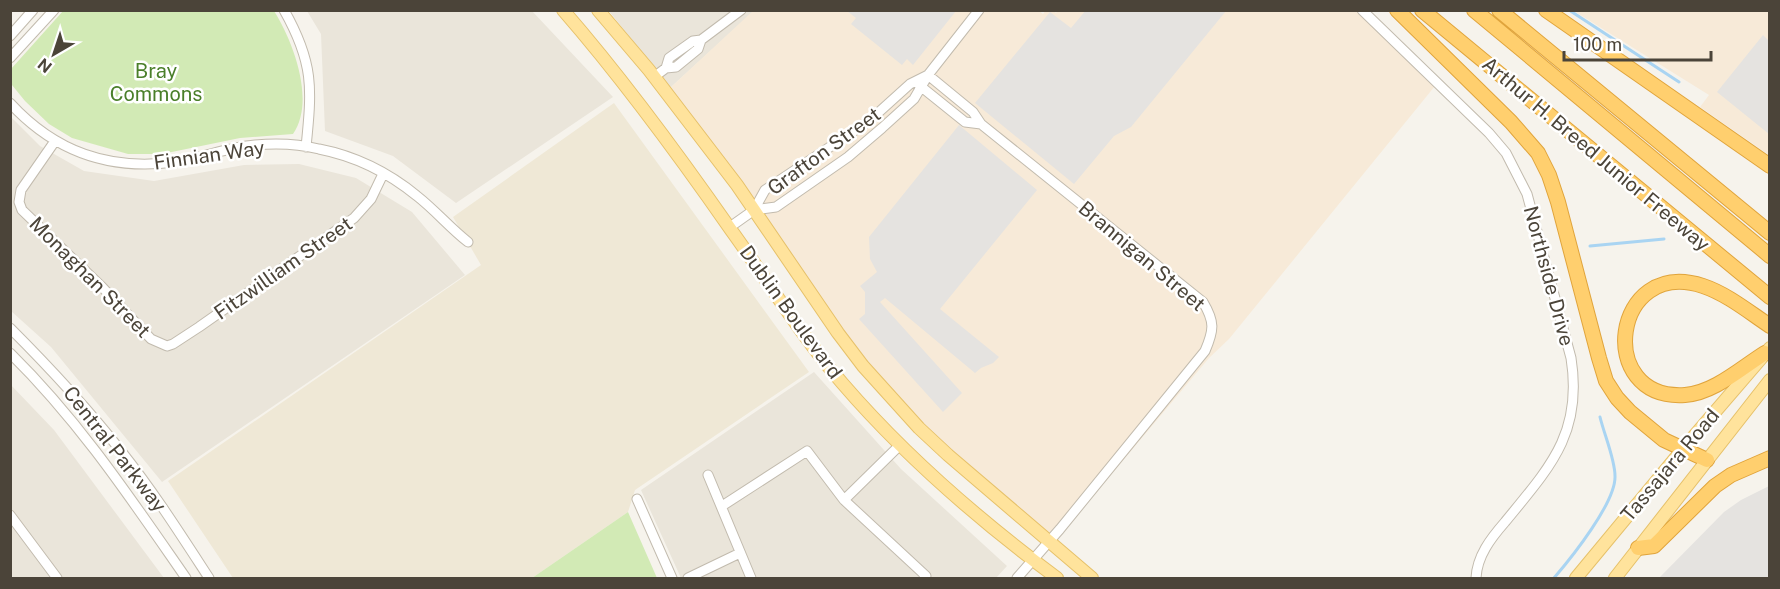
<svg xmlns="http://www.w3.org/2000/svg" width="1780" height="589" viewBox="0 0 1780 589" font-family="'Public Sans',sans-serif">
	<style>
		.residential { fill: #eae5da }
		.commercial { fill: #f7ead8 }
		.education { fill: #efe8d6 }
		.park { fill: #d2eab5 }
		.parking { fill: #e5e3e0 }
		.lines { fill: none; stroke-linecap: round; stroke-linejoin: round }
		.stream { stroke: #a9d4f2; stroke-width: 3 }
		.minor-casing { stroke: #c2bbae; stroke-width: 11 }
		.major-casing { stroke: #e6c16a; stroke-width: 14 }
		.highway-casing { stroke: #e0a43c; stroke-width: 16 }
		.minor { stroke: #fff; stroke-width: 9 }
		.major { stroke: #ffe39c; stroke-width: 12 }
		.highway { stroke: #ffcf6e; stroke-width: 14 }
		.labels { text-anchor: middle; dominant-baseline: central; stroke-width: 5; stroke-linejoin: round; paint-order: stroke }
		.park-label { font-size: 20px; fill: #4a7f2a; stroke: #fff }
		.street-label { font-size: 20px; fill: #4b4439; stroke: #fff }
	</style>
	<rect width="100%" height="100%" fill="#f6f3ec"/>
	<path class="residential" d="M 307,11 L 532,11 L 613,97 L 456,203 L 393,156 L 325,131 L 321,34 Z
		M 609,11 L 754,11 L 670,88 Z
		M 10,116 L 40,146 L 84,171 L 154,181 L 244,165 L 299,164 L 356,178 L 412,212 L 465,275 L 162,482 L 51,347 L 11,311 Z
		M 814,372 L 901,469 L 1007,566 L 996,578 L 681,578 L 641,490 Z
		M 10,384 L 54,430 L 164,578 L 11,578 Z"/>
	<path class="commercial" d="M 754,10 L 1038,10 L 1043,14 L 1046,10 L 1054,11 L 1056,13 L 1058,10 L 1357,11 L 1435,86 L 1229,339 L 1209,358 L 1056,540 L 939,441 L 869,367 L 826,310 L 759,206 L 670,88 Z
		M 1574,11 L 1769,11 L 1769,155 L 1700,107 L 1709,95 Z"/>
	<path class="education" d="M 614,103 L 809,372 L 635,490 L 628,512 L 532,578 L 233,578 L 168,481 L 481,265 L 453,217 Z"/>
	<path class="park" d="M 63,11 L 274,11 C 293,41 316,101 293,134 L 240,138 L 162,154 L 128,154 L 72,138 L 49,124 L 25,101 L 12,85 L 11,69 Z
		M 628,512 L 657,578 L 532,578 Z"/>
	<path class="parking" d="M 1086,10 L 1226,11 L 1131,127 L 1114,136 L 1074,184 L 975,103 L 1050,12 L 1071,28 Z
		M 847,11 L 956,11 L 913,65 L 907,59 L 902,65 L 851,24 L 856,18 Z
		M 1763,35 L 1769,41 L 1769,134 L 1717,92 Z
		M 959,125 L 1037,190 L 940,309 L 999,357 L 993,363 L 981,368 L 975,373 L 885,298 L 880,302 L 962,393 L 943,412 L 859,319 L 865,314 L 865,292 L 860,286 L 877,272 L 870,259 L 869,237 Z
		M 1769,486 L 1769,578 L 1659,578 L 1724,512 L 1741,500 Z"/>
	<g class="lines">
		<path class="stream" d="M 1569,10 L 1679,82
			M 1590,246 L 1664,239
			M 1554,578 C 1572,557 1616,502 1615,476 C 1615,459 1604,434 1600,417"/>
		<g class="minor-casing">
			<path id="minor" d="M 284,10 C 314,63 312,88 306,147
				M 1362,10 L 1489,133 L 1506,153 L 1527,194 L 1571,358 C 1583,433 1550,467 1505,522 C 1491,538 1477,556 1476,578
				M 10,36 L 33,10
				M 701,40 L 741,10
				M 10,58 L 54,10
				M 928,75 L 973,112 L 981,124 L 1203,302 C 1215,322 1214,330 1205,351 L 1060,529 L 1017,578
				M 654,77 L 666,68 L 676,67 L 698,49 L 701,40 L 693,41 L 669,58 L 666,68
				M 919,85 L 965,122 L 981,124
				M 10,103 C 55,152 109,171 175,162 C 202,158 228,147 255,145 C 276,143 299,144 319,149 C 355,156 389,173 417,196 C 435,210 450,228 468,242
				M 55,141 L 21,190 L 19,202 L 22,210 L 103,288 L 151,339 L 167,346 L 173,344 L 199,327 L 354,218 L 371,199 L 383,174
				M 754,210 L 765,190 L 869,121 L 910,84 L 928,75
				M 730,227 L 754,210 L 776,207 L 848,157 L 882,128 L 914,99 L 928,75 L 979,10
				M 10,328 C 49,367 87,408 121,451 C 153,491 181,535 209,578
				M 10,353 C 80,422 131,499 186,578
				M 708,475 L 751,578
				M 637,499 L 672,578
				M 844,500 L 900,445
				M 722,506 L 807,451 L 844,500 L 926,576 L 924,578
				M 10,515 L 57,578
				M 688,578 L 740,553"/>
		</g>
		<g class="major-casing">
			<path id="major" d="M 563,10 C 624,80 678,154 731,230 C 768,281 801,336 843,384 C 906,457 979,520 1057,578
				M 598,10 L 649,70 L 737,185 L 838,333 L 863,366 L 919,428 L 948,455 L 1092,578
				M 1576,578 L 1683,449 L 1770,348
				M 1615,578 L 1770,380"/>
		</g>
		<g class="highway-casing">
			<path id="highway" d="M 1397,10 L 1511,122 L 1538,153 L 1549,175 L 1558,202 L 1599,358 L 1606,381 L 1617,398 L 1630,412 L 1664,440 L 1707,460
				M 1422,10 L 1770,297
				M 1474,10 L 1770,256
				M 1499,10 L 1770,233
				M 1546,10 L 1770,166
				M 1765,353 C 1741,368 1714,393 1685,395 C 1594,401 1612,256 1703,286 C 1727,294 1749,312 1770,326
				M 1638,548 L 1654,546 L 1715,486 L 1731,475 L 1770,458"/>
		</g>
		<use href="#minor" class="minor"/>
		<use href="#major" class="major"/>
		<use href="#highway" class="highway"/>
	</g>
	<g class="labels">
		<g class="park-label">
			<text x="156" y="71">Bray<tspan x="156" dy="23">Commons</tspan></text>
		</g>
		<g class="street-label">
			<text transform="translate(824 151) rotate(-36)">Grafton Street</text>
			<text transform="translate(1596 154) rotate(40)">Arthur H. Breed Junior Freeway</text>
			<text transform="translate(209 155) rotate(-8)">Finnian Way</text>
			<text transform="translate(1142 256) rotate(40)">Brannigan Street</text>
			<text transform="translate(283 268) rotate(-35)">Fitzwilliam Street</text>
			<text transform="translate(1549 276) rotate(75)">Northside Drive</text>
			<text transform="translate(90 277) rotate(45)">Monaghan Street</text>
			<text transform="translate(791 312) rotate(54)">Dublin Boulevard</text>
			<text transform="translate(115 449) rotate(52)">Central Parkway</text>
			<text transform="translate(1670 465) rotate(-50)">Tassajara Road</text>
		</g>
	</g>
	<rect width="1780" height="589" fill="none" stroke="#4b4439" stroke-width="24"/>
	<g transform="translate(54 54) rotate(219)" stroke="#ffffff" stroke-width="4.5" paint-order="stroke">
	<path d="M0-4.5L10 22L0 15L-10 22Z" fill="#4b4439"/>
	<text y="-9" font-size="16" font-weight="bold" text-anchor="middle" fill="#4b4439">N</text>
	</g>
	<path d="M1564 51v9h147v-9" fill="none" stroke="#4b4439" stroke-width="3"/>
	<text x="1573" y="51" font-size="18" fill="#4b4439" stroke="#ffffff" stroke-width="4.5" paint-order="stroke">100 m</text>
</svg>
